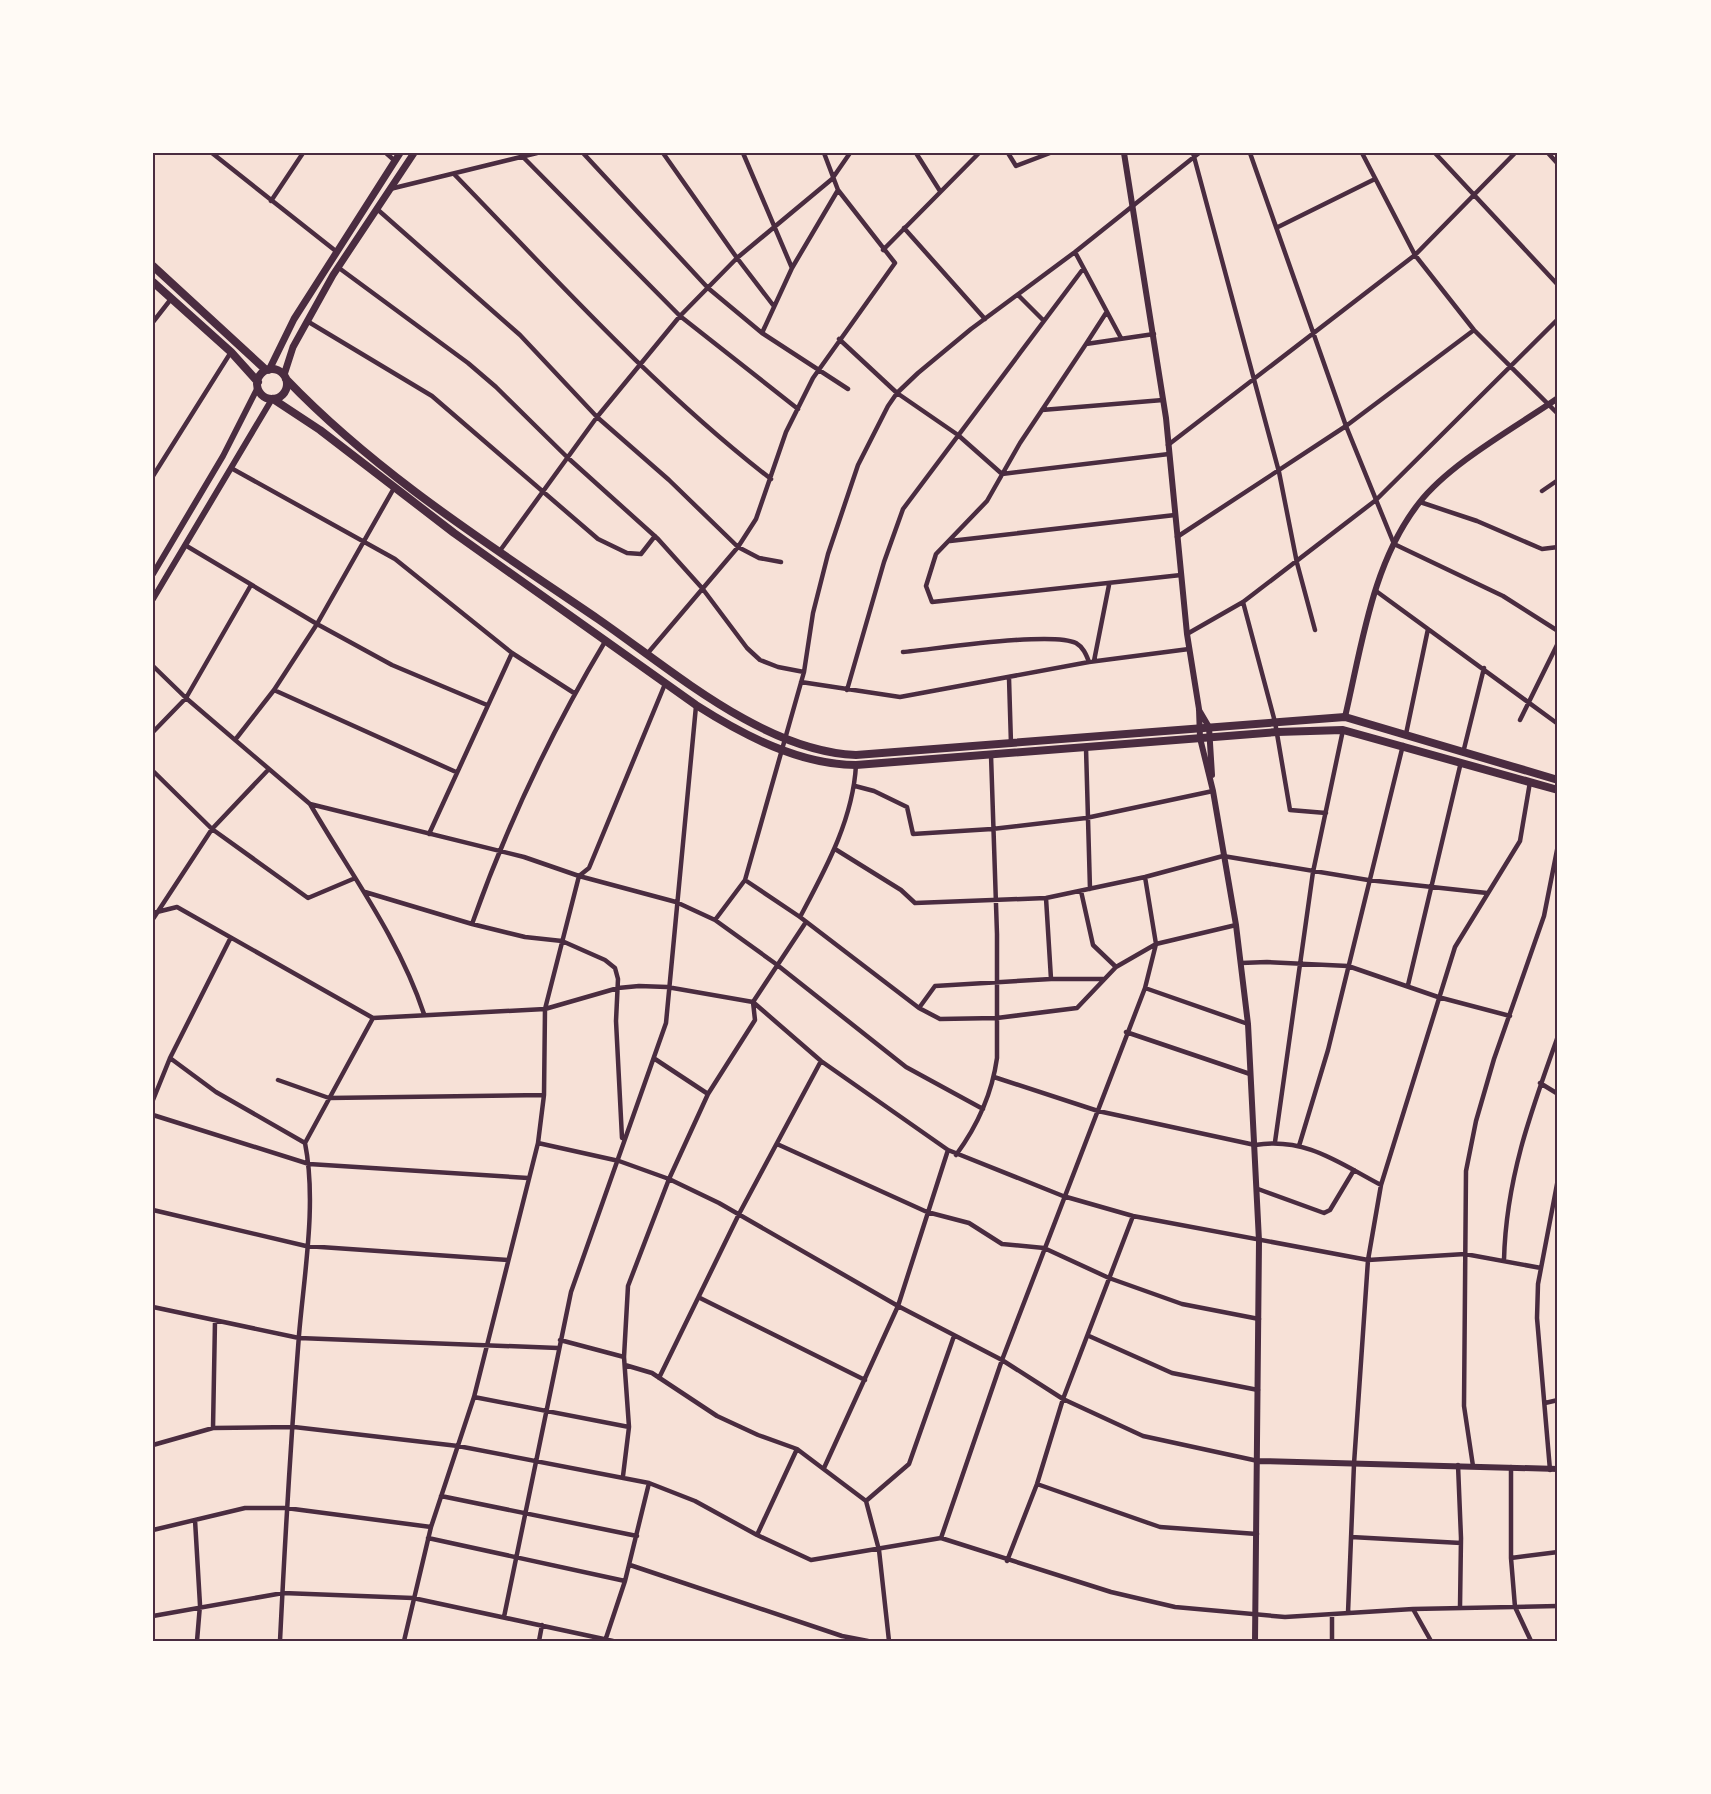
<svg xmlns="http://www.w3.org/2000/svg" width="1711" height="1794" viewBox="0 0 1711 1794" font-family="'Varela Round',sans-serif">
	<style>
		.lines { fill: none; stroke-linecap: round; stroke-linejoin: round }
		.minor { stroke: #4a2c40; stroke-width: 4.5 }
		.tertiary { stroke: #4a2c40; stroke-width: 6 }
		.secondary { stroke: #4a2c40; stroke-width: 7 }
		.primary { stroke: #4a2c40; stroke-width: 8 }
		.neatline { fill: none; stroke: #4a2c40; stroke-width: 2 }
	</style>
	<rect width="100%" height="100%" fill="#f7e1d7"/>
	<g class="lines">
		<path class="minor" d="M 212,153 L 337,252
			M 386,153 L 395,161
			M 526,153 L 523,157 L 680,316 L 798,409
			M 583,153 L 708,288 L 762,333 L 848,389
			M 663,153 L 737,258 L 773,305
			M 743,153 L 792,268
			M 916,153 L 940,191
			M 1008,153 L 1016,166 L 1050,153
			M 1193,153 L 1279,472 L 1297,563 L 1315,630
			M 1250,153 L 1346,426 L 1394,544 L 1503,596 L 1558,631
			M 1362,153 L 1415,255 L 1474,330 L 1558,414
			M 1435,153 L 1558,285
			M 1548,153 L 1558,164
			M 454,174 C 556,279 655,389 771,479
			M 390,189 L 537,153
			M 271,201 L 303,153
			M 377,209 L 520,335 L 597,417 L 669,480 L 738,547 L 759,558 L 781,562
			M 1278,227 L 1375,179
			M 904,228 L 985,319
			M 883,250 L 979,153
			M 1075,252 L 1121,338
			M 339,268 L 468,363 L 496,387 L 567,457 L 658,539 L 702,588 L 747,648 L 760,660 L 778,667 L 804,672
			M 1018,295 L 1043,320
			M 307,321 L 432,396 L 598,539 L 627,553 L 641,554 L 655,536
			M 153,322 L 171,299
			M 762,333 L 792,268 L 838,190
			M 1154,334 L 1086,344 L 1020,443 L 987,501 L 936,554 L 926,586 L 932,602 L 1181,575
			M 839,339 L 897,393 L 958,435 L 1002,474 L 1169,454
			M 1086,344 L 1106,313
			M 1042,410 L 1163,400
			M 1168,445 L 1415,255 L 1515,153
			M 231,468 L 395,559 L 512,653 L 574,693
			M 153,476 L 231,352
			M 1542,491 L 1558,480
			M 1420,502 L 1477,521 L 1542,549 L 1558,547
			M 1177,537 L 1346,426 L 1474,330
			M 950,541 L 1175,515
			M 185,545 L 317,624 L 392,665 L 487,705
			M 499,552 L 597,417 L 680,316 L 737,258 L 832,179 L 850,153
			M 1376,591 L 1558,724
			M 1243,602 L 1275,722 L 1290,810 L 1326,813
			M 1187,634 L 1243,602 L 1376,500 L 1558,319
			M 903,652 C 936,649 1052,631 1076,643 C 1083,647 1086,654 1089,662
			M 647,654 L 738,547 L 756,519 L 786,432 L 813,378 L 895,263 L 838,190 L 824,153
			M 1094,661 L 1109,585
			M 153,666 L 186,698 L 310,804 L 524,857 L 579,876 L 676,902 L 715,920 L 776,964 L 906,1067 L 983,1109
			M 1009,678 L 1011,744
			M 801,682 L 900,697 L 1089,662 L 1189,649
			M 274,690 L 456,772
			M 847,690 L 884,562 L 903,509 L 1083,269
			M 1520,720 L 1558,643
			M 153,732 L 186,698 L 251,585
			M 1406,734 L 1428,629
			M 235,740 L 274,690 L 317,624 L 394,488
			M 1086,748 L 1090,889
			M 1463,753 L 1484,668
			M 153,771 L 212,829 L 308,898 L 353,879
			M 855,786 L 874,791 L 907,807 L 913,834 L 992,829 L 1086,818 L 1213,791
			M 310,804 C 350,873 399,938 424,1014
			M 429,834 L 512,653
			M 835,849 L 901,890 L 915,903 L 1046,898 L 1145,877 L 1223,856 L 1368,880 L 1487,893
			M 745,880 L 800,917 L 919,1008 L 940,1019 L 997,1018 L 1077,1008 L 1116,967 L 1156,944 L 1236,925
			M 1081,891 L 1093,945 L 1116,967
			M 365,892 L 472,924 L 525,937 L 562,941 L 605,960 L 615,968 L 618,979 L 616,1021 L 622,1138
			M 1046,898 L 1051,979
			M 153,913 L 177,907 L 373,1018 L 545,1009 L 618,988 L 639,986 L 667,987 L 753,1002 L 821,1061 L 948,1150 L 1063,1196 L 1133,1216 L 1368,1260 L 1465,1254 L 1541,1268
			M 800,917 C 825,870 853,820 856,765
			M 153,919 L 212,829 L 268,770
			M 715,920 L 745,880 L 804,672 L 813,613 L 828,554 L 858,465 L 888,406 L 897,393 L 918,373 L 971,329 L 1075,252 L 1199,153
			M 472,924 C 507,825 552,730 606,640
			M 1241,963 L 1267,962 L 1348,966 L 1438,997 L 1510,1016
			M 1408,985 L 1461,762
			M 1145,988 L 1248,1024
			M 919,1008 L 935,986 L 1051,979 L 1104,979
			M 1126,1032 L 1250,1074
			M 170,1058 L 216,1092 L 305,1143
			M 655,1059 L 708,1094
			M 994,1077 L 1098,1111 L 1255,1145 C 1306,1137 1339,1163 1381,1185
			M 278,1080 L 329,1098 L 544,1095
			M 1540,1083 L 1558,1094
			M 153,1100 L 170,1058 L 230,939
			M 153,1115 L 309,1164 L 528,1178
			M 1275,1142 L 1313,872 L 1343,730
			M 538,1143 L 619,1161 L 669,1179 L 719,1203 L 898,1306 L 1002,1360 L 1063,1399 L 1143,1436 L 1258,1461
			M 777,1144 L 927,1212 L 969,1223 L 1002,1244 L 1044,1248 L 1109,1278 L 1182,1304 L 1259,1319
			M 1299,1146 L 1328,1050 L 1403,745
			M 956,1155 C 978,1125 992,1094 997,1058 L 997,934 L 991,755
			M 1258,1189 L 1324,1213 L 1330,1210 L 1354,1170
			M 153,1210 L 306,1246 L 508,1260
			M 1504,1260 C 1506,1179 1531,1111 1558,1036
			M 700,1298 L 865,1380
			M 153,1307 L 299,1338 L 558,1348
			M 1089,1336 L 1172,1373 L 1258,1390
			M 560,1340 L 624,1357
			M 625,1365 L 652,1373 L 717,1416 L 758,1435 L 797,1449 L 866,1501 L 879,1550 L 889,1641
			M 659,1378 L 739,1214 L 821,1061
			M 474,1397 L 629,1427
			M 1545,1403 L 1558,1400
			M 213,1428 L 215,1321
			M 153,1445 L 213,1428 L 294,1427 L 458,1446 L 649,1483 L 695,1501 L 757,1535 L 811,1560 L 941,1538 L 1111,1592 L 1175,1607 L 1285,1617 L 1413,1609 L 1558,1606
			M 1458,1465 L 1461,1538 L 1460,1607
			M 1473,1466 L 1464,1406 L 1466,1171 L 1476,1121 L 1494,1059 L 1544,916 L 1558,845
			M 1511,1467 L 1511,1558 L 1515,1607 L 1531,1641
			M 824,1468 L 898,1306 L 948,1150
			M 1550,1470 L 1537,1318 L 1538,1284 L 1558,1179
			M 623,1476 L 629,1427 L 624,1357 L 628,1286 L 669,1179 L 708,1094 L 755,1020 L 753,1002 L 806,922
			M 1037,1484 L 1160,1527 L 1257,1534
			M 441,1496 L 637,1536
			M 866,1501 L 909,1464 L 954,1336
			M 195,1520 L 200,1605 L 197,1641
			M 153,1530 L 245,1508 L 286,1508 L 431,1527
			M 757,1535 L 797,1449
			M 1351,1537 L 1461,1543
			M 428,1538 L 625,1581
			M 941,1538 L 1002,1360 L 1145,988 L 1156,944 L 1145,877
			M 1511,1558 L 1558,1552
			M 1007,1561 L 1037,1484 L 1063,1399 L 1133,1216
			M 630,1565 L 842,1636 L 868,1641
			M 1413,1609 L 1431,1641
			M 1348,1613 L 1354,1464 L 1368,1260 L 1381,1185 L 1455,947 L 1520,841 L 1530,782
			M 1332,1615 L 1332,1641
			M 153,1616 L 283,1593 L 413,1598 L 613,1641
			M 504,1617 L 571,1292 L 666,1023 L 696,706
			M 280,1641 C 285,1539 291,1437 299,1335 C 304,1275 317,1203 305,1143 L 373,1018
			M 404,1641 L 431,1527 L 474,1397 L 538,1143 L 544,1095 L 545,1009 L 579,876 L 589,868 L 665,684
			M 539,1641 L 542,1625
			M 605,1641 L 625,1581 L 649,1483"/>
		<path class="tertiary" d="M 1124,153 L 1166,418 L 1187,634 L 1199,709 L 1200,738 L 1213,791 L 1236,925 L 1248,1024 L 1259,1241 L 1255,1641
			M 153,574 L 223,456 L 258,387
			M 153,599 L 272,399
			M 1199,710 L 1209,727 L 1212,775
			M 1345,717 C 1362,645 1372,563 1419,503 C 1450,463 1516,427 1558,398
			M 1258,1461 L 1558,1469"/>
		<path class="secondary" d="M 269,370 L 294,319 L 400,153
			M 284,375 L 293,347 L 333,275 L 414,153"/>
		<path class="primary" d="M 153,266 L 266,370
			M 153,282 L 231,352 L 258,382
			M257 384a15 15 0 1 1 30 0a15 15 0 1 1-30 0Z
			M 286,379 C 377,474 491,546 598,619 C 672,670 763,751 856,755 L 1345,717 L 1558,780
			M 273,399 L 320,430 L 454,533 L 696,705 C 743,735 800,765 856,765 L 1277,732 L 1343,730 L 1558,790"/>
	</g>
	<rect width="1711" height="1794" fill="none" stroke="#fffaf5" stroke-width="309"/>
	<rect x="154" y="154" width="1402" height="1486" class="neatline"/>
</svg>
